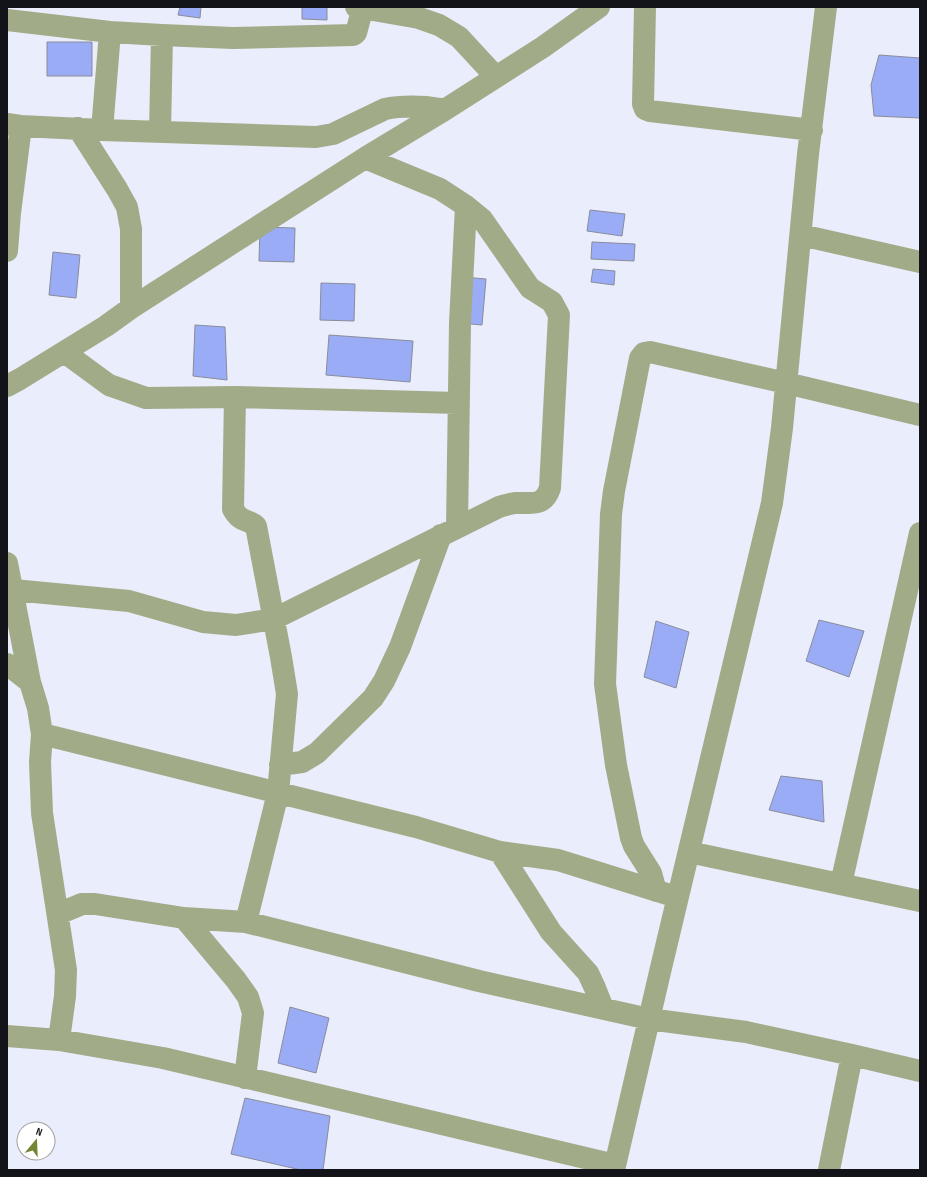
<svg xmlns="http://www.w3.org/2000/svg" width="927" height="1177" viewBox="0 0 927 1177" font-family="'Sofia Sans Condensed',sans-serif">
	<style>
		.building { fill: #9bacf6; stroke: #898c99 }
		.lines { fill: none; stroke-linecap: round; stroke-linejoin: round }
		.minor { stroke: #a2ab88; stroke-width: 22 }
	</style>
	<rect width="100%" height="100%" fill="#eaedfb"/>
	<path class="building" d="M 180,7 L 201,7 L 200,18 L 178,15 Z
		M 302,7 L 327,7 L 327,20 L 302,19 Z
		M 47,42 L 92,42 L 92,76 L 47,76 Z
		M 879,55 L 920,58 L 920,118 L 874,116 L 871,85 Z
		M 590,210 L 625,214 L 622,236 L 587,231 Z
		M 260,227 L 295,228 L 294,262 L 259,261 Z
		M 592,242 L 635,244 L 634,261 L 591,259 Z
		M 53,252 L 80,255 L 76,298 L 49,295 Z
		M 593,269 L 615,271 L 614,285 L 591,282 Z
		M 463,277 L 486,279 L 482,325 L 460,323 Z
		M 321,283 L 355,284 L 354,321 L 320,320 Z
		M 195,325 L 225,327 L 227,380 L 193,376 Z
		M 329,335 L 413,341 L 410,382 L 326,375 Z
		M 819,620 L 864,631 L 849,677 L 806,661 Z
		M 656,621 L 689,632 L 676,688 L 644,677 L 650,651 Z
		M 781,776 L 822,781 L 824,822 L 769,810 Z
		M 290,1007 L 329,1018 L 316,1073 L 278,1063 Z
		M 245,1098 L 330,1116 L 323,1170 L 301,1170 L 231,1154 Z"/>
	<g class="lines">
		<path class="minor" d="M 356,7 L 419,18 L 439,25 L 459,37 L 496,77
			M 645,7 L 643,104 L 645,109 L 650,111 L 812,130
			M 7,20 L 110,32 L 162,35 L 233,38 L 353,35 L 356,33 L 363,7
			M 7,124 L 21,126 L 102,130 L 316,137 L 333,134 L 385,109 C 398,106 413,106 427,107 C 433,108 439,109 446,109
			M 78,128 L 117,189 L 127,207 L 131,229 L 131,308
			M 102,130 L 110,32
			M 160,132 L 162,35
			M 801,235 L 920,262
			M 7,251 L 10,213 L 21,126
			M 64,352 L 109,385 L 146,398 L 235,397 L 458,403
			M 7,386 L 20,379 L 106,326 L 131,308 L 365,158 L 446,109 L 543,47 L 599,7
			M 235,397 L 233,509 C 241,523 246,518 256,526 L 281,657 L 287,694 L 278,793 L 246,922
			M 457,527 L 460,323 L 466,206
			M 7,563 L 30,682 L 38,708 L 42,734 L 40,762 L 42,813 L 66,970 L 65,996 L 59,1040
			M 13,590 L 129,601 L 203,622 L 236,625 L 274,619 L 499,507 C 504,505 509,504 515,503 C 531,502 543,508 550,488 L 559,315 L 552,302 L 530,288 L 482,219 L 466,206 L 440,189 L 365,158
			M 7,664 L 30,682
			M 42,734 L 416,827 L 500,852 L 558,860 L 667,894
			M 280,765 L 302,762 L 317,753 L 373,698 L 384,681 L 400,647 L 441,535
			M 500,852 L 551,932 L 588,973 L 595,988 L 603,1008
			M 689,852 L 920,901
			M 841,884 L 920,533
			M 656,891 L 651,873 L 634,846 L 631,838 L 616,765 L 605,684 L 611,514 L 614,491 L 640,358 L 644,353 L 650,352 L 786,383 L 920,415
			M 58,914 L 82,904 L 95,904 L 184,918 L 246,922 L 479,981 L 649,1019 L 746,1032 L 852,1055 L 920,1071
			M 184,918 L 236,980 L 248,997 L 253,1013 L 245,1078
			M 7,1036 L 59,1040 L 163,1058 L 615,1165
			M 614,1170 L 660,972 L 772,503 L 782,428 L 808,154 L 826,7
			M 829,1170 L 852,1055"/>
	</g>
	<rect width="927" height="1177" fill="none" stroke="#131419" stroke-width="16"/>
	<g transform="translate(36 1141) rotate(19)"><circle r="19" fill="#ffffff" stroke="#a1a1a3"/>
	<path d="M0-3L7 15L0 10L-7 15Z" fill="#748534"/>
	<text y="-6" font-size="11" font-weight="bold" text-anchor="middle" fill="#131419">N</text>
	</g>
</svg>
